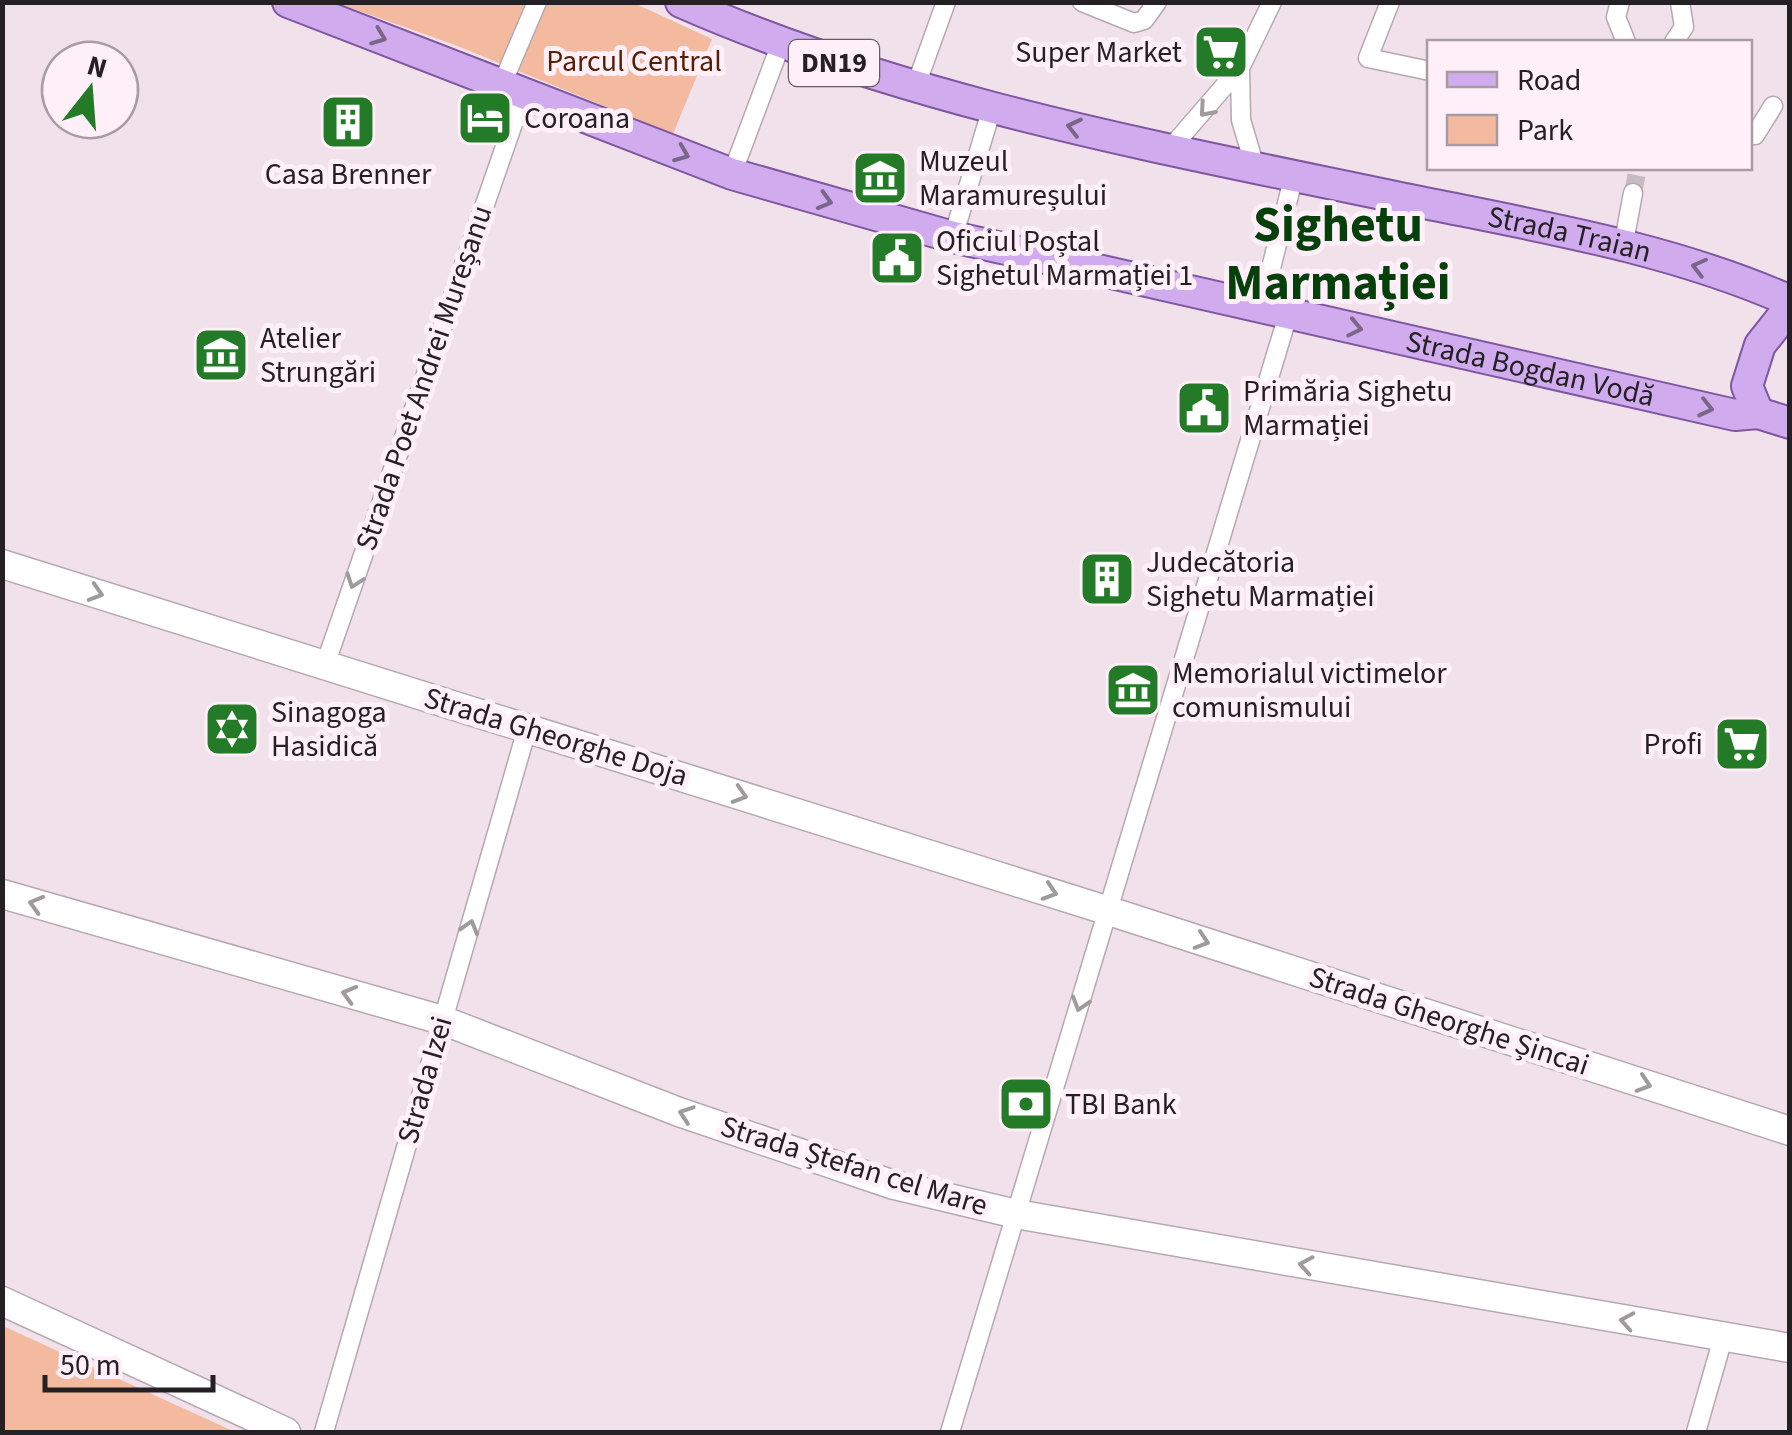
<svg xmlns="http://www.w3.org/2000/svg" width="1792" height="1435" viewBox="0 0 1792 1435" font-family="'Source Sans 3',sans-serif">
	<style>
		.green { fill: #f4ba9f }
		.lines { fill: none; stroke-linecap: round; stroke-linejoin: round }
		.street-tunnel { stroke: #c8bac3; stroke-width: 18; stroke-dasharray: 18 9; stroke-linecap: butt }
		.street-casing { stroke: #b6a8b0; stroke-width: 21 }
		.secondary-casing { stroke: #b6a8b0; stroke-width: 31 }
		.primary-casing { stroke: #7f57a0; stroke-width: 34 }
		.street { stroke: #fff; stroke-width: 18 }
		.secondary { stroke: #fff; stroke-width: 28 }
		.primary { stroke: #d0acee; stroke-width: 30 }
		.oneway { stroke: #7a6688 }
		.oneway2 { stroke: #9d9b9c }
		.labels { text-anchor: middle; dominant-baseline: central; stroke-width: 10; stroke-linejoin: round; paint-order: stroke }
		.shield { fill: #feeff8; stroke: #665e63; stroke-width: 2.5 }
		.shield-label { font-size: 28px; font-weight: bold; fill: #252023 }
		.poi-label { font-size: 30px; fill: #252023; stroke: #feeff8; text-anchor: start }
		.park-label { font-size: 30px; fill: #571e00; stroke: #feeff8 }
		.street-label { font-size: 30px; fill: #252023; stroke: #feeff8 }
		.town-label { font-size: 50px; font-weight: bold; fill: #053f0a; stroke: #feeff8 }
	</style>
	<rect width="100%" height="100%" fill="#f1e1eb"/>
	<path class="green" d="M 337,3 L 634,3 L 712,39 L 673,134 L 455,45 Z
		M 2,1326 L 3,1326 L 235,1432 L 3,1432 Z"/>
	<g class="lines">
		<path class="street-tunnel" d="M 1633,193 L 1638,168"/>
		<g class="street-casing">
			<path id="street" d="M 1082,2 L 1134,23 L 1144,20 L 1157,2
				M 1390,2 L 1368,58 L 1430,71
				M 1620,2 L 1616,17 L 1626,42
				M 1674,42 L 1684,27 L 1680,2
				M 1240,68 L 1241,120 L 1255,167
				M 502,84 L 537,2
				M 915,88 L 946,2
				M 1750,135 L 1755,135 L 1773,106
				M 1170,149 L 1240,68 L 1272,2
				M 732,174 L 780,46
				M 953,237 L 992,108
				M 1623,247 L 1633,193
				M 1261,309 L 1294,175
				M 325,665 L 524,92
				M 324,1432 L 527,729
				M 950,1432 L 1288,315
				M 1696,1432 L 1723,1338"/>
		</g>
		<g class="secondary-casing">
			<path id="secondary" d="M 2,564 L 1109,911 L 1790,1131
				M 2,894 L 442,1020 L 679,1112 L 894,1185 L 1016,1214 L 1790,1348
				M 2,1301 L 286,1432"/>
		</g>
		<g class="primary-casing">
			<g id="primary">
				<path id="s1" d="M 288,2 L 732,174 L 953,237 L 1735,415 L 1758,413"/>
				<path id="s2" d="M 681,2 C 913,104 1163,148 1410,200 C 1537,226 1671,248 1790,301"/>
				<path d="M 1790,307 L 1760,345 L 1747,386 L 1758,413 L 1790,423"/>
			</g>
		</g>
		<use href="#street" class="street"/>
		<use href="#secondary" class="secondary"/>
		<use href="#primary" class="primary"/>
	</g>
	<defs><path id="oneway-chevron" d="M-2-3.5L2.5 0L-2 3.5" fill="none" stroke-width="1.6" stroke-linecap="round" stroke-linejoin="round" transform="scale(2.5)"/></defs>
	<g class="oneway">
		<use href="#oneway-chevron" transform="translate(379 37) rotate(21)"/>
		<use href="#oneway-chevron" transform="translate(1074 127) rotate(-167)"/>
		<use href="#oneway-chevron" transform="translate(682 154) rotate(22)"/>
		<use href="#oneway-chevron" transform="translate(825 201) rotate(16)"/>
		<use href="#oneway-chevron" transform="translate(1699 267) rotate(-166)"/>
		<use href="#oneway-chevron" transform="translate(1355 328) rotate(12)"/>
		<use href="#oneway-chevron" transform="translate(1706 408) rotate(13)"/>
	</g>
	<g class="oneway2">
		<use href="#oneway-chevron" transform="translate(1206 110) rotate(131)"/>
		<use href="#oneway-chevron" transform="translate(354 581) rotate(109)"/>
		<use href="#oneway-chevron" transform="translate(96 593) rotate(17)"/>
		<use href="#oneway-chevron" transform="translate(740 795) rotate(17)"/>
		<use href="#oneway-chevron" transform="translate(1050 892) rotate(18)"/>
		<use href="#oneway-chevron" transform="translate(36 904) rotate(-164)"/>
		<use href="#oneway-chevron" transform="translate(470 927) rotate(-74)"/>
		<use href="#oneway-chevron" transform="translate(1202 941) rotate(18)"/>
		<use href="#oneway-chevron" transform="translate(349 994) rotate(-164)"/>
		<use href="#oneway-chevron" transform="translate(1080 1004) rotate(107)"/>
		<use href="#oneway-chevron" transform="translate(1644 1084) rotate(18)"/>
		<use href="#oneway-chevron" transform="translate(686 1114) rotate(-161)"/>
		<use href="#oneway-chevron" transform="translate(1306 1265) rotate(-170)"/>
		<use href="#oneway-chevron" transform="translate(1627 1321) rotate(-170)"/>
	</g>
	<defs>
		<g id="supermarket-square" transform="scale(2.875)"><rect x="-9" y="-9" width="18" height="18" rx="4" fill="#237a27" stroke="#feeff8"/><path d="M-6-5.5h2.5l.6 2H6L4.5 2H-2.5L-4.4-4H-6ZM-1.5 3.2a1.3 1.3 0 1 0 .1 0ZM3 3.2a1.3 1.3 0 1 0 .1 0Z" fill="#fff"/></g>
		<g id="hotel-square" transform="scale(2.875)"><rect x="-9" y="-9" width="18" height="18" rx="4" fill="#237a27" stroke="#feeff8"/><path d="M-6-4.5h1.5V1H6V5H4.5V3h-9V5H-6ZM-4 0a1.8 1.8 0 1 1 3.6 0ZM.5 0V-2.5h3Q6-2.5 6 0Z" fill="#fff"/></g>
		<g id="building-square" transform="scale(2.875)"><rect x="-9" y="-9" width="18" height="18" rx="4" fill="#237a27" stroke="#feeff8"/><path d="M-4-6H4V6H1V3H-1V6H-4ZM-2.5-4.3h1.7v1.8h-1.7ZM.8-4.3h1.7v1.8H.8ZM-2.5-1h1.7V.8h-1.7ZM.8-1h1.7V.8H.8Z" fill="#fff"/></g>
		<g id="museum-square" transform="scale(2.875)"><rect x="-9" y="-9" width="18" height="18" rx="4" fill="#237a27" stroke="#feeff8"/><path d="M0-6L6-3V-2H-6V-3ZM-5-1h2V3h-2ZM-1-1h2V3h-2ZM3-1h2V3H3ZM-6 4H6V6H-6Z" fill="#fff"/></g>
		<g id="civic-square" transform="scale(2.875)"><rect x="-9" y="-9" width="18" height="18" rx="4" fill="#237a27" stroke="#feeff8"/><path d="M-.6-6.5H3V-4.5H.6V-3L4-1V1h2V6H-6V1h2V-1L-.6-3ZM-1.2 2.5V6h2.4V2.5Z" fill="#fff"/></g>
		<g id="synagogue-square" transform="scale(2.875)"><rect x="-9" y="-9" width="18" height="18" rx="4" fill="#237a27" stroke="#feeff8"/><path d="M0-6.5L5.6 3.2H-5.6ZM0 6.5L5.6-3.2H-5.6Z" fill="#fff"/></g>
		<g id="bank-square" transform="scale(2.875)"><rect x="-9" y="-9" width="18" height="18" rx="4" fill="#237a27" stroke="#feeff8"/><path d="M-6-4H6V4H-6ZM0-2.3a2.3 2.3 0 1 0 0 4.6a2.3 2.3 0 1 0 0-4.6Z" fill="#fff"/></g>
	</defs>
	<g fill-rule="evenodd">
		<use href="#supermarket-square" x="1221" y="52"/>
		<use href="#hotel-square" x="485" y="118"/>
		<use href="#building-square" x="348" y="122"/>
		<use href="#museum-square" x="880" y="178"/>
		<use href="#civic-square" x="897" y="258"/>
		<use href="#museum-square" x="221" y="355"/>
		<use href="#civic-square" x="1204" y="408"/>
		<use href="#building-square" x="1107" y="579"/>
		<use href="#museum-square" x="1133" y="690"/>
		<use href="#synagogue-square" x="232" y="729"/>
		<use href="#supermarket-square" x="1742" y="744"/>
		<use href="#bank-square" x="1026" y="1104"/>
	</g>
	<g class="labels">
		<rect class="shield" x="789" y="40" width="90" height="46" rx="8"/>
		<g class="shield-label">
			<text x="834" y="63">DN19</text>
		</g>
		<g class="poi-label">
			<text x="1182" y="52" text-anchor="end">Super Market</text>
			<text x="524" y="118">Coroana</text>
			<text x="919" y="161">Muzeul<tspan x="919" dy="34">Maramureșului</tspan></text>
			<text x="348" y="174" text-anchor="middle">Casa Brenner</text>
			<text x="936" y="241">Oficiul Poștal<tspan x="936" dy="34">Sighetul Marmației 1</tspan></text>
			<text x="260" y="338">Atelier<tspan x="260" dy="34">Strungări</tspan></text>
			<text x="1243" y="391">Primăria Sighetu<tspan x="1243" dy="34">Marmației</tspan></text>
			<text x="1146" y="562">Judecătoria<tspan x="1146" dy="34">Sighetu Marmației</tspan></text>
			<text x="1172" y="673">Memorialul victimelor<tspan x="1172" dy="34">comunismului</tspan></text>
			<text x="271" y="712">Sinagoga<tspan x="271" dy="34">Hasidică</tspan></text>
			<text x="1703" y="744" text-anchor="end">Profi</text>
			<text x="1065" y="1104">TBI Bank</text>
		</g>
		<g class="park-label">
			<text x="634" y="61">Parcul Central</text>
		</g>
		<g class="street-label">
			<text stroke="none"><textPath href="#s2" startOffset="920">Strada Traian</textPath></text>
			<text stroke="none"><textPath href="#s1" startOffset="1298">Strada Bogdan Vodă</textPath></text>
			<text transform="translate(424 378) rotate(-71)">Strada Poet Andrei Mureșanu</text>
			<text transform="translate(556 737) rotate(17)">Strada Gheorghe Doja</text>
			<text transform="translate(1449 1021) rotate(18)">Strada Gheorghe Șincai</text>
			<text transform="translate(425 1080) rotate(-74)">Strada Izei</text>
			<text transform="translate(854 1166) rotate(17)">Strada Ștefan cel Mare</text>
		</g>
		<g class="town-label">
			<text x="1338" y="225">Sighetu<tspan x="1338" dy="58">Marmației</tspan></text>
		</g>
	</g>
	<rect width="1792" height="1435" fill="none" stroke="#252023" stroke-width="10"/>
	<rect x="1427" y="40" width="325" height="130" fill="#feeff8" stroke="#a79ca3" stroke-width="2.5"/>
	<rect x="1447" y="72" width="50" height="15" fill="#d0acee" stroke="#a79ca3" stroke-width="2.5"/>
	<text x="1517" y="90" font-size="30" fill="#252023">Road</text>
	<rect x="1447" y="115" width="50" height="30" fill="#f4ba9f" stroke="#a79ca3" stroke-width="2.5"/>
	<text x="1517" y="140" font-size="30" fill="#252023">Park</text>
	<g transform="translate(90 90) rotate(17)"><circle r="48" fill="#feeff8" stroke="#a79ca3" stroke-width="2.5"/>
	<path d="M0-8L18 38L0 25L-18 38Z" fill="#237a27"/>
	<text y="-15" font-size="28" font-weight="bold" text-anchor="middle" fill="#252023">N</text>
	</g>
	<path d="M45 1375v15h168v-15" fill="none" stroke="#252023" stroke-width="5"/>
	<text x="60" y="1375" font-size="30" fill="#252023" stroke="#feeff8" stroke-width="8" paint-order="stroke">50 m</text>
</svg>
